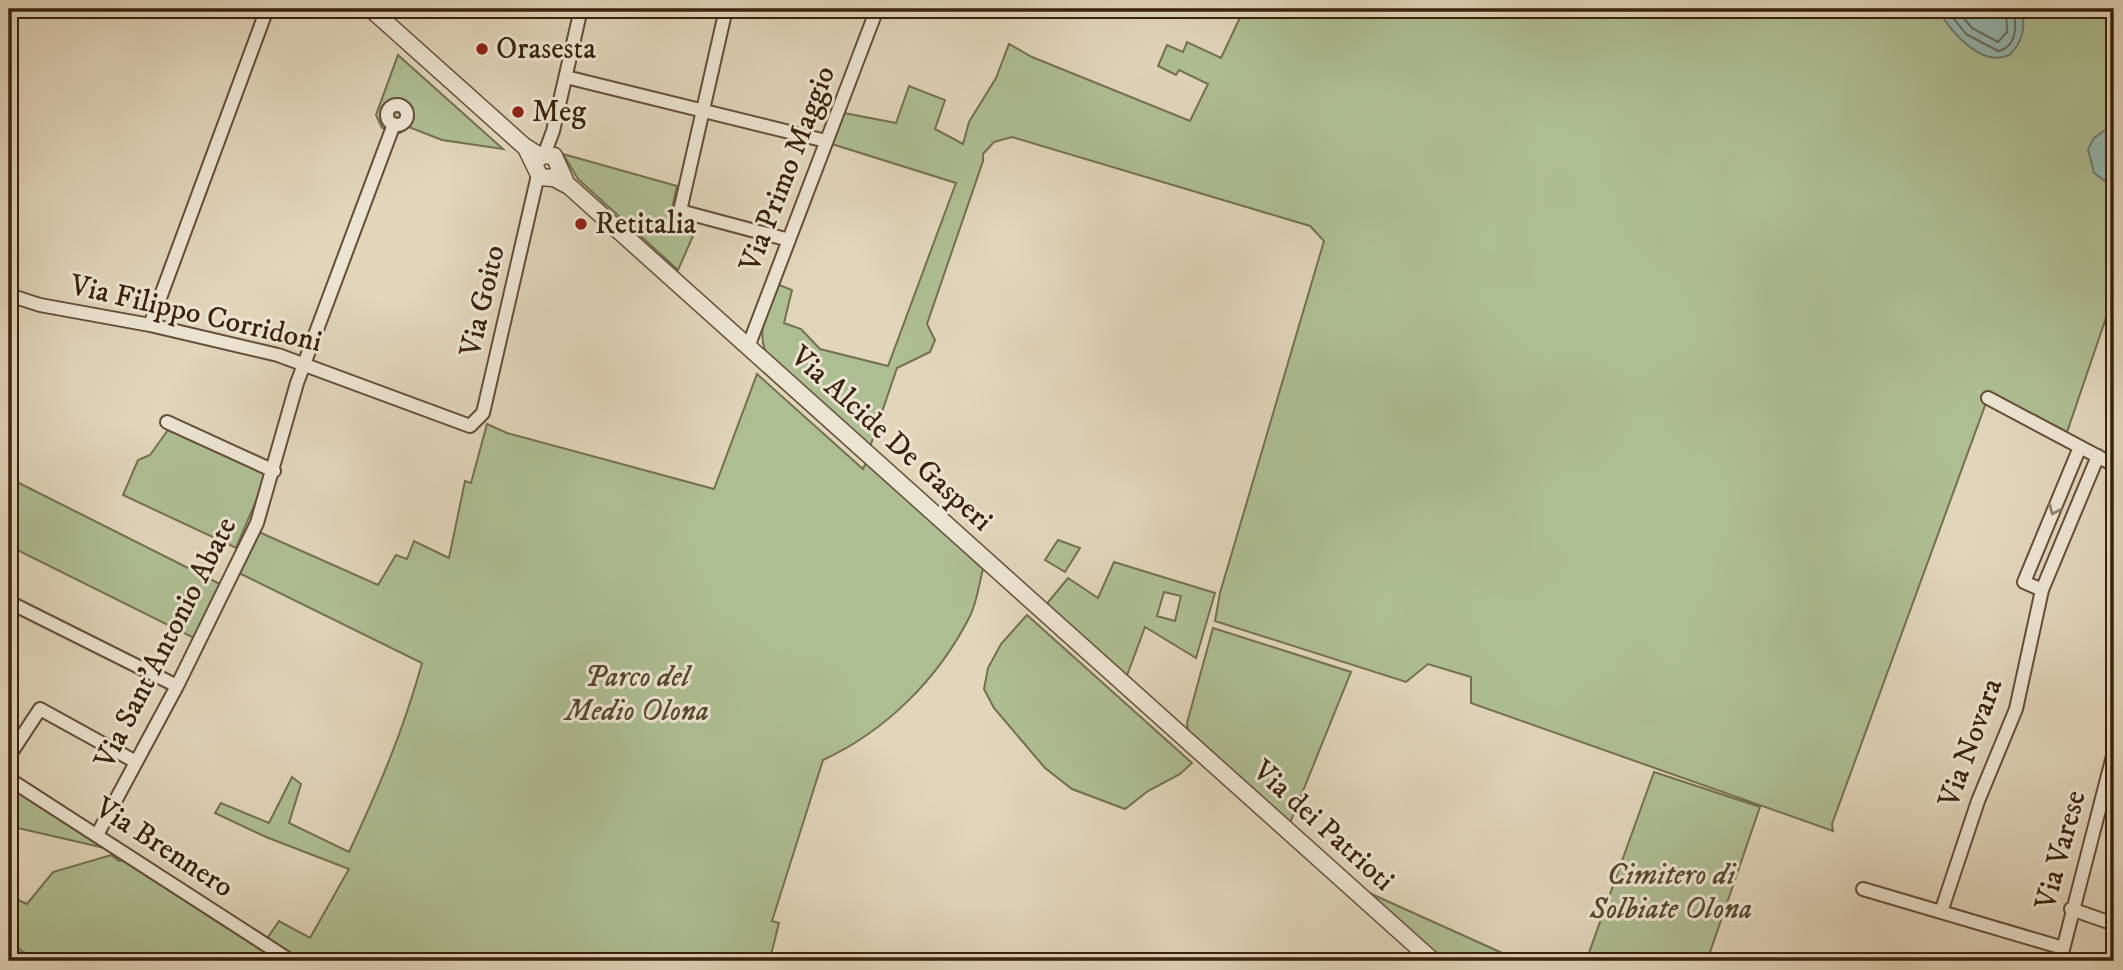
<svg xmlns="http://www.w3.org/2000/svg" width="2123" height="970" viewBox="0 0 2123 970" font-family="'IM FELL DW Pica',serif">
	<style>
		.green { fill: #aebe93; stroke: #747050; stroke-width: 2; fill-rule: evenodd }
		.water { fill: #94b8b3; stroke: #707c70; stroke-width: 2 }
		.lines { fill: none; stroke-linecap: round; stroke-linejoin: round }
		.shore { stroke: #676c60; stroke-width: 2 }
		.minor-casing { stroke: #644e38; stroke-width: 16 }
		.tertiary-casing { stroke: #644e38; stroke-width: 19 }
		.minor { stroke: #ece4d2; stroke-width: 12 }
		.tertiary { stroke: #ece4d2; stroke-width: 16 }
		.oneway { stroke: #93826f }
		.poi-dot { fill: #8f2418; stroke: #ece4d2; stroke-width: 2.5 }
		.labels { text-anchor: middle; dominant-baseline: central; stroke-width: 6; stroke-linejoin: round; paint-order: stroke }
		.poi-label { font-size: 30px; fill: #3a210c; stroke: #ece4d2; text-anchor: start }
		.street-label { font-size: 30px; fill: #3a210c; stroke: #ece4d2 }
		.park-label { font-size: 30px; font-style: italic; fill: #57482e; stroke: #ece4d2 }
	</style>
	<rect width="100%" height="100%" fill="#e1d5ba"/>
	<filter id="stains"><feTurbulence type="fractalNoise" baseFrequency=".00286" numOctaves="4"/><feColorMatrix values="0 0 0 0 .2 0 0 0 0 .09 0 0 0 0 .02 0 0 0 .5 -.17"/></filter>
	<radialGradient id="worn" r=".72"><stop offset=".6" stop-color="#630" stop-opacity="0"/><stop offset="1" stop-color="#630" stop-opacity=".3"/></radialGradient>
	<path class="green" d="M 1244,9 L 2114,9 L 2114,317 L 2107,315 L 2067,432 L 1990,392 L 1832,824 L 1833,831 L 1471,703 L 1471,677 L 1428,664 L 1406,682 L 1215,621 L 1220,593 L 1324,241 L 1310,226 L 1012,137 L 994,142 L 983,154 L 983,161 L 927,324 L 935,340 L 930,352 L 897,368 L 870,447 L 770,360 C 753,334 768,310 777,284 L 792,290 L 784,323 L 801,329 L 820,349 L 888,366 L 956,183 L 832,144 L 844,113 L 896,123 L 909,86 L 945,100 L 935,129 L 963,144 L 969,122 L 996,78 L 1009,44 L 1032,57 L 1190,121 L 1208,84 L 1179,70 L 1176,75 L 1158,66 L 1167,45 L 1183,52 L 1187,42 L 1221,58 Z
		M 398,55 L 503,149 L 442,140 L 409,127 L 400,133 L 382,128 L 376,115 Z
		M 563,154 L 677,186 L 670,217 L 696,229 L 678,270 L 578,179 Z
		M 757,374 L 863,469 L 867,460 L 983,569 C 979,584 977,602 970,616 C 939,678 886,731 823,760 L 772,921 L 779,923 L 770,959 L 9,961 L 9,896 L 27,904 L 53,872 L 111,855 L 119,861 L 131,859 L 264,943 L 279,921 L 310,938 L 349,869 L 266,837 L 215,813 L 221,803 L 269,823 L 292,777 L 301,784 L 289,823 L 349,852 C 378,790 404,729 422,663 L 235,571 L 259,532 L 378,585 L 396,555 L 407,559 L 414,541 L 449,558 L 465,481 L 471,483 L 487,424 L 507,433 L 714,489 Z
		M 168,430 L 267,475 L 236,548 L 123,495 L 138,460 L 150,455 Z
		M 9,478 L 220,584 L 194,638 L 9,546 Z
		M 1058,540 L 1080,548 L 1065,572 L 1045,560 Z
		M 1114,562 L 1215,593 L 1196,658 L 1145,627 L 1126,678 L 1045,606 L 1068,578 L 1098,598 ZM 1164,592 L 1181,596 L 1175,621 L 1157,616 Z
		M 1027,615 L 1192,763 L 1180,774 L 1148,791 L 1125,809 L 1072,789 L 1045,768 L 994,708 L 984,689 L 988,668 L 1001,644 Z
		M 1213,628 L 1351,672 L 1290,823 L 1188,731 L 1187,723 Z
		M 1654,772 L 1760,807 L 1707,961 L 1586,961 Z
		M 9,780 L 122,852 L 9,826 Z
		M 1367,892 L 1520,961 L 1444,961 Z"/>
	<path class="water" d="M 1938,9 L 2021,9 C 2026,26 2023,42 2009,55 C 1981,68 1950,31 1938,9 Z
		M 2114,124 L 2114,187 L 2113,187 L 2094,173 L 2088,149 L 2094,138 Z
		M 9,941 L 35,961 L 9,961 Z"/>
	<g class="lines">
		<path class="shore" d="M 1946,9 L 1966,34 L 1998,51 C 2018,47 2016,25 2014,9
			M 1956,9 L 1972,28 L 1998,42 L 2007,32 L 2006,9"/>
		<g class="minor-casing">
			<path id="minor" d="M 726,9 L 680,211 L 789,240
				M 566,77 L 826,141
				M387 115a10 10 0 1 1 20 0a10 10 0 1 1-20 0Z
				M 544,155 L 553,131 L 581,9
				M 9,295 L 40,305 L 150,325 L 278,355 L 470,426 L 483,413 L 538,175
				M 150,325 L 267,9
				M 748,347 L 877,9
				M 1988,398 L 2114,465
				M 167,422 L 274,471
				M 2042,590 L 2024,582 L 2080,447
				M 9,602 L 177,686
				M 9,756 L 40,709 L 136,762
				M 9,779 L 291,961
				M 97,835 L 177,686 L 257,523 L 297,383 L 394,124
				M 1863,889 L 2063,948
				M 2071,909 L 2114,924
				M 1941,912 L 1978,801 L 2016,709 L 2042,590 L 2098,456
				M 2060,961 L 2114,752"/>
		</g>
		<g class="tertiary-casing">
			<path id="tertiary" d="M 371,9 L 524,146 L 540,156
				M 527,150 L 540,177 L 552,178 L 560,172
				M 535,162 L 542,155 L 554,156 L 565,180
				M 554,178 L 569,186 L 1433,961"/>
		</g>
		<use href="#minor" class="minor"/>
		<use href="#tertiary" class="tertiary"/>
	</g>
	<defs><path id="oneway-chevron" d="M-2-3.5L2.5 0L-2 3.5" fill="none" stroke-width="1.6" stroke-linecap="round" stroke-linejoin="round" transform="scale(1.75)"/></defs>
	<use class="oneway" href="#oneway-chevron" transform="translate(2054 510) rotate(113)"/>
	<g class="poi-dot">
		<circle cx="482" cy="49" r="7"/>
		<circle cx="518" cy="112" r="7"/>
		<circle cx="581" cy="224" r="7"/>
	</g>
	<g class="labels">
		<g class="poi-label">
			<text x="496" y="49">Orasesta</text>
			<text x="532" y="112">Meg</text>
			<text x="595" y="224">Retitalia</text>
		</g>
		<g class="street-label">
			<text transform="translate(788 169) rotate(-69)">Via Primo Maggio</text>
			<text transform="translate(483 301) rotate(-77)">Via Goito</text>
			<text transform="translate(196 314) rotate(13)">Via Filippo Corridoni</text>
			<text transform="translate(891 439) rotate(42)">Via Alcide De Gasperi</text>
			<text transform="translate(166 643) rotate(-63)">Via Sant'Antonio Abate</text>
			<text transform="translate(1971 743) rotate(-70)">Via Novara</text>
			<text transform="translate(1323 826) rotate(42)">Via dei Patrioti</text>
			<text transform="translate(164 848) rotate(33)">Via Brennero</text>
			<text transform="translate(2061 850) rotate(-75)">Via Varese</text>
		</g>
		<g class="park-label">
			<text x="637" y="677">Parco del<tspan x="637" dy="34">Medio Olona</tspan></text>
			<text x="1671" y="875">Cimitero di<tspan x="1671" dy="34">Solbiate Olona</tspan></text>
		</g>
	</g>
	<rect width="2123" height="970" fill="none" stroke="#e1d5ba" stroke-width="35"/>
	<rect x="10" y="10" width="2102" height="949" fill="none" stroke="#3a210c" stroke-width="3.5"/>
	<rect x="18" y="18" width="2088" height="935" fill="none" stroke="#3a210c" stroke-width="2"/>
	<rect width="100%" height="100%" filter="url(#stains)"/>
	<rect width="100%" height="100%" fill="url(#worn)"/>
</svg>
